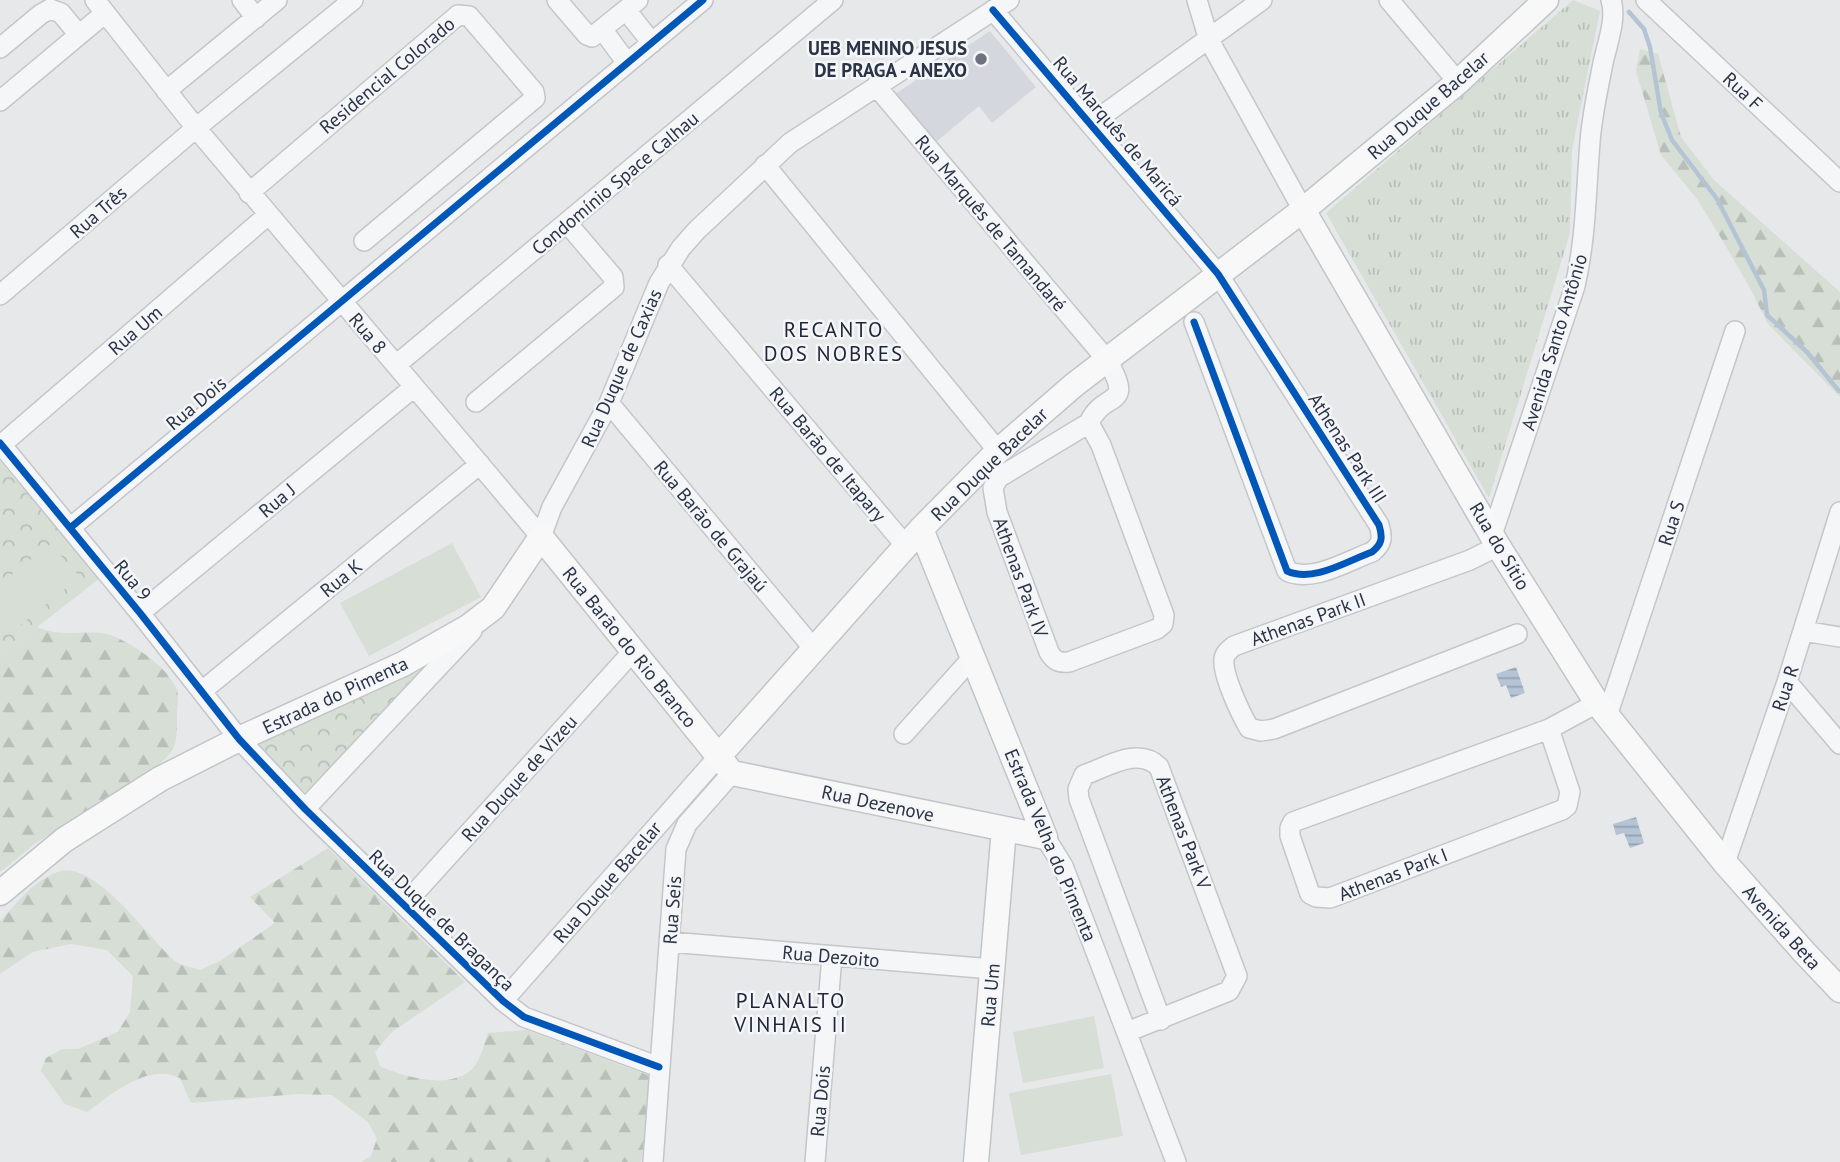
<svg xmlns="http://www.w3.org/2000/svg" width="1840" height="1162" viewBox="0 0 1840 1162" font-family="'PT Sans',sans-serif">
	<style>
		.built { fill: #d4d7dd }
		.grass { fill: url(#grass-tufts) }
		.forest { fill: url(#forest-firs) }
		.park { fill: url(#park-crowns) }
		.pitch { fill: #d6ded6 }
		.water { fill: url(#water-rules) }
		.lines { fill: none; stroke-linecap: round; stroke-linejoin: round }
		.stream { stroke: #b4c4d5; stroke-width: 4.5 }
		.minor-casing { stroke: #c4c6c8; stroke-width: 22 }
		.major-casing { stroke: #c2c5c8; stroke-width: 27 }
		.minor { stroke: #f5f6f7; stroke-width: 19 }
		.major { stroke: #f8f8f8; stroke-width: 24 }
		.cycleway-casing { stroke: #f4f6f9; stroke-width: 11 }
		.cycleway { stroke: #0057b8; stroke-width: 7 }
		.poi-dot { fill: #6c737f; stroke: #f4f6f9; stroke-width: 2.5 }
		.labels { text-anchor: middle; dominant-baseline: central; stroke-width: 5; stroke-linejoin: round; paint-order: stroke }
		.poi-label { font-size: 19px; font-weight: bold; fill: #2b3445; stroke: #f4f6f9; text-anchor: end }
		.street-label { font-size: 19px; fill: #2b3445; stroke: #f4f6f9 }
		.neighbourhood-label { font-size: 21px; letter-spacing: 2px; fill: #1d2536; stroke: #f4f6f9 }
	</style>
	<defs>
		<pattern id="grass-tufts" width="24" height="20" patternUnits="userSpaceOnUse" patternTransform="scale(1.75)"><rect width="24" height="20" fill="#d6ded6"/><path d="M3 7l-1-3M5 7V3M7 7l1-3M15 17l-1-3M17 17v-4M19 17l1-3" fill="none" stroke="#b8bfb9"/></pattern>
		<pattern id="forest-firs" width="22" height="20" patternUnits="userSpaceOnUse" patternTransform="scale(1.75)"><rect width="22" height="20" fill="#d6ded6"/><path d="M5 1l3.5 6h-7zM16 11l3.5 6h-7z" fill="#b8bfb9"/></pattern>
		<pattern id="park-crowns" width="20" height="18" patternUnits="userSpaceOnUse" patternTransform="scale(1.75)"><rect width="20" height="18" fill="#d6ded6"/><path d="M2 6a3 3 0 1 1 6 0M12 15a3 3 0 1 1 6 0" fill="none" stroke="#b8bfb9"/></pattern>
		<pattern id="water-rules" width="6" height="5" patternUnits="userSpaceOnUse" patternTransform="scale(1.75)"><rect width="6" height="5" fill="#b4c4d5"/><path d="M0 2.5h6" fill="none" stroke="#93a0af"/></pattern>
	</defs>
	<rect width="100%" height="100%" fill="#e6e8ea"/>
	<path class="built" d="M 990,31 L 1036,87 L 992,123 L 979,106 L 936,142 L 895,94 Z"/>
	<path class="grass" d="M 1573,0 L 1600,11 L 1572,150 L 1570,233 L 1489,498 L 1326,213 Z"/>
	<path class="forest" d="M 1640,49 L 1658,54 L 1681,137 L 1714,180 L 1840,292 L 1840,397 L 1768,324 L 1750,288 L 1721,238 L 1697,199 L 1661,155 L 1636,71 Z
		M 37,627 C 61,637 76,631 101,633 C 123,635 170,668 177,690 C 179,696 178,705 177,711 C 177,741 179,749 155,768 L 36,843 L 0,872 L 0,656 Z
		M 328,848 L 465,982 L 392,1032 L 375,1052 L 380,1066 C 403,1077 452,1091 473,1068 C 481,1060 484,1043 488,1033 L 526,1030 L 653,1077 L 641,1162 L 361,1162 L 371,1156 L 377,1139 L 368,1122 L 332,1095 L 297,1094 L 191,1103 L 180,1078 C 148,1062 112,1094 87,1112 L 65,1104 L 41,1071 L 46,1058 L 62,1049 L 78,1049 L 118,1032 L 130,1012 L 133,976 L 107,950 L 71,944 L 33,952 L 0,974 L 0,921 C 17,903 34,880 58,872 C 95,859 149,939 175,961 C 181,966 192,967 200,970 L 220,961 L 275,923 L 250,897 Z"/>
	<path class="park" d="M 0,461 L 100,578 L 0,656 Z
		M 434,661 L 308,795 L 252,742 Z"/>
	<path class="pitch" d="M 452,543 L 481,597 L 369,656 L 340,603 Z
		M 50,544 L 80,577 L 8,635 L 0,625 L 0,584 Z
		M 1094,1016 L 1104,1068 L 1023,1083 L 1013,1032 Z
		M 1111,1074 L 1123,1136 L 1021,1155 L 1009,1093 Z"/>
	<path class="water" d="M 1516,667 L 1525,693 L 1511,698 L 1506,685 L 1501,687 L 1496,674 Z
		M 1636,817 L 1644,843 L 1630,848 L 1624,833 L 1616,835 L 1613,824 Z"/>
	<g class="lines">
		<path class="stream" d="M 1629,12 L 1644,29 L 1650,47 L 1661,113 L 1672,140 L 1717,199 L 1764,290 L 1767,315 L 1807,352 L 1839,391"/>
		<g class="minor-casing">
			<path id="minor" d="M 95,0 L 196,128 L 541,537
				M 242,0 L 256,18
				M 557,0 L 587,35 L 592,37 L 638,0
				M 1197,0 L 1209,40 L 1303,210
				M 1389,0 L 1458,82
				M 1646,0 L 1840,182
				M 626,10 L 652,43
				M 993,10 L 1218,274 L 1379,525 C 1383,538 1382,544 1372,552 C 1347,561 1313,583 1287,571 L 1194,322
				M 602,29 L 627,63
				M 0,48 L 41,14 L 50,9 L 61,13 L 79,35
				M 876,86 L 1107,360 C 1136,410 1104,389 1089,423
				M 166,91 L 277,0
				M 0,101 L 104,14
				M 1092,123 L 1262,0
				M 765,165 L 998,451
				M 249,193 L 458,15 L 469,16 L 534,92 L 535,98 L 364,241
				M 668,265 L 906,546
				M 0,295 L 196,128 L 353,0
				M 396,365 L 833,0
				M 476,402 L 614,287 L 613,277 L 567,223
				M 609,403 L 814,649
				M 1089,423 L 1101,445 L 1164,615 L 1163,624 L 1157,629 L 1069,662 C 1059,663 1054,661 1049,652 L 997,512 L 993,488 L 998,478 Z
				M 0,443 L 140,613 L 239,739 L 305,809 L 503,1001 L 524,1017 L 659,1067
				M 1,445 L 268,215
				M 70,528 L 703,0
				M 1492,535 L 1575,286 C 1586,238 1586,191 1590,142 C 1592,115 1598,89 1603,63 C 1607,44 1617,19 1611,0
				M 541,537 L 552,507 L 609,403 L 659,283 L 681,248 L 697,230 L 790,143 L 1009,0
				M 1498,546 L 1470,560 L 1234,646 C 1229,650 1225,653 1224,659 C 1222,675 1241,714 1249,728 L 1261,731 L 1274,729 L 1517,634
				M 140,613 L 414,387
				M 1803,631 L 1840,637
				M 1787,682 L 1840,744
				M 202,691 L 480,464
				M 1607,716 L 1735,331
				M 1549,729 L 1570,792 L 1567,806 L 1562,810 L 1330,898 L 1316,897 L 1310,894 L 1290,836 L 1290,828 L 1293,822 L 1549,729 L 1597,703
				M 904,734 L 973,657
				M 305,809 L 472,631
				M 1045,837 L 1063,866 L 1176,1162
				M 1725,863 L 1787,682 L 1840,512
				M 404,905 L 634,650
				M 670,942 L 992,969
				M 503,1001 L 718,757
				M 1127,1032 L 1229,991 L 1237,976 L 1159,767 C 1139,746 1107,767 1084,775 L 1078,789 L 1079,799 L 1161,1020
				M 653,1162 L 676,849 L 687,824 L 732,773
				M 815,1162 L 832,956"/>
		</g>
		<g class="major-casing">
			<path id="major" d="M 1303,210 L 1498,546 L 1597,703 L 1725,863 L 1804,952 L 1840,990
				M 921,529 L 1045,837
				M 718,757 L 921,529 L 998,451 L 1074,385 L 1303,210 L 1458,82 L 1546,0
				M 0,893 L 64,840 L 160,779 L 239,739 L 403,664 L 468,627 L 493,608 L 541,537 L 732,773 L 1045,837
				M 976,1162 L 1004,829"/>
		</g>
		<use href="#minor" class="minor"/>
		<use href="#major" class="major"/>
		<g class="cycleway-casing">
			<path id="cycleway" d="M 993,10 L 1218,274 L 1379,525 C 1383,538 1382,544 1372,552 C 1347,561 1313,583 1287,571 L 1194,322
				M 0,443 L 140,613 L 239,739 L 305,809 L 503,1001 L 524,1017 L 659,1067
				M 70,528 L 703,0"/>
		</g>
		<use href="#cycleway" class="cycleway"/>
	</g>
	<circle class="poi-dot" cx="981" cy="59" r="7"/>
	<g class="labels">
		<g class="poi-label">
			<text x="967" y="48">UEB MENINO JESUS<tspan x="967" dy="22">DE PRAGA - ANEXO</tspan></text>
		</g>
		<g class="street-label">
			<text transform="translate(387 75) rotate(-40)">Residencial Colorado</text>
			<text transform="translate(1743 91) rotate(43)">Rua F</text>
			<text transform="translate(1428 105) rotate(-41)">Rua Duque Bacelar</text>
			<text transform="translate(1118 131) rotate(50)">Rua Marquês de Maricá</text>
			<text transform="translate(615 183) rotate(-40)">Condomínio Space Calhau</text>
			<text transform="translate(98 212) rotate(-41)">Rua Três</text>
			<text transform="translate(991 223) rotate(50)">Rua Marquês de Tamandaré</text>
			<text transform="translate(135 330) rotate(-41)">Rua Um</text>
			<text transform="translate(368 333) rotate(50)">Rua 8</text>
			<text transform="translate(1554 342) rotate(-73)">Avenida Santo Antônio</text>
			<text transform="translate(621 368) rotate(-66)">Rua Duque de Caxias</text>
			<text transform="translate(196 403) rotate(-40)">Rua Dois</text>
			<text transform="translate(1348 448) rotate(57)">Athenas Park III</text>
			<text transform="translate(828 454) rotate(50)">Rua Barão de Itapary</text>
			<text transform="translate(989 464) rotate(-44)">Rua Duque Bacelar</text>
			<text transform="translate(277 500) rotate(-40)">Rua J</text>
			<text transform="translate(1671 523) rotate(-72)">Rua S</text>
			<text transform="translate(711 526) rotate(50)">Rua Barão de Grajaú</text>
			<text transform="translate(1500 546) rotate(59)">Rua do Sítio</text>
			<text transform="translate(1021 577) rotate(70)">Athenas Park IV</text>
			<text transform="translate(341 578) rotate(-39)">Rua K</text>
			<text transform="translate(133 580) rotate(51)">Rua 9</text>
			<text transform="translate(1308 619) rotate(-20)">Athenas Park II</text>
			<text transform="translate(630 647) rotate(51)">Rua Barão do Rio Branco</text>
			<text transform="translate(1785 688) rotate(-72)">Rua R</text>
			<text transform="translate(335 695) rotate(-25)">Estrada do Pimenta</text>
			<text transform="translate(519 778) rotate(-48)">Rua Duque de Vizeu</text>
			<text transform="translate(878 803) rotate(12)">Rua Dezenove</text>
			<text transform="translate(1184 832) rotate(69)">Athenas Park V</text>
			<text transform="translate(1051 845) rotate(67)">Estrada Velha do Pimenta</text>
			<text transform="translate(1393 874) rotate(-21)">Athenas Park I</text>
			<text transform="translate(607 882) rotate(-49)">Rua Duque Bacelar</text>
			<text transform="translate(672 910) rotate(-86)">Rua Seis</text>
			<text transform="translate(442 920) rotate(44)">Rua Duque de Bragança</text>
			<text transform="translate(1782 927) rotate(48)">Avenida Beta</text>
			<text transform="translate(831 956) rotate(5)">Rua Dezoito</text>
			<text transform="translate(990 995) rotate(-85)">Rua Um</text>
			<text transform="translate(820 1101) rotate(-85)">Rua Dois</text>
		</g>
		<g class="neighbourhood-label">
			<text x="834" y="329">RECANTO<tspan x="834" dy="24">DOS NOBRES</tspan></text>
			<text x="791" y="1000">PLANALTO<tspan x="791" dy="24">VINHAIS II</tspan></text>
		</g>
	</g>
</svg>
